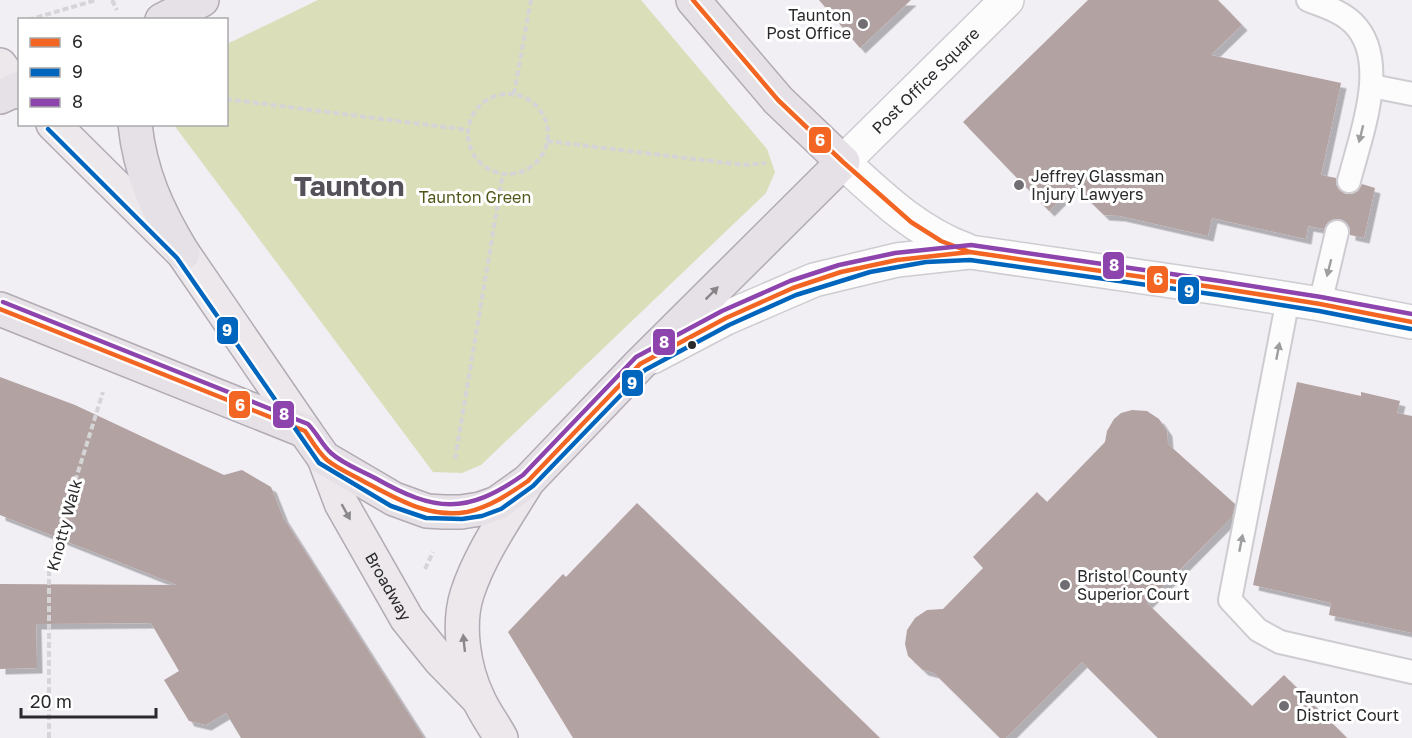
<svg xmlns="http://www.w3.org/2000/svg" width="1412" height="738" viewBox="0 0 1412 738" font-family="'Golos Text',sans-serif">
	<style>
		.green { fill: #dadfb9 }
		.building { fill: #b3a2a2; filter: url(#shadow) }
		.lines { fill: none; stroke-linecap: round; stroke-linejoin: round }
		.service-casing { stroke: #ceccd0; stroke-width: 26 }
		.minor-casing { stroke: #ceccd0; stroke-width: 36 }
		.secondary-casing { stroke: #ceccd0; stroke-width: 36 }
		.primary-casing { stroke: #b2aab4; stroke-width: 36 }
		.trunk-casing { stroke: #b2aab4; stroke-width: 36 }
		.path { stroke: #d5d4d6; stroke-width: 4; stroke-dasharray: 6 3; stroke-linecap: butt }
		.service { stroke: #fdfcfd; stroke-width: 22 }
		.minor { stroke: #fdfcfd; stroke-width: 33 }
		.secondary { stroke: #fdfcfd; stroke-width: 33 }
		.primary { stroke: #ece8ec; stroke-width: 33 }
		.trunk { stroke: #e6e1e6; stroke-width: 33 }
		.bus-1-casing { stroke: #fff; stroke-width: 9 }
		.bus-2-casing { stroke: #fff; stroke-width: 9 }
		.bus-3-casing { stroke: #fff; stroke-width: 9 }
		.bus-1 { stroke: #f26522; stroke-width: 4.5 }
		.bus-2 { stroke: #0065bd; stroke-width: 4.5 }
		.bus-3 { stroke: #8e44ad; stroke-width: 4.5 }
		.oneway { fill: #9e9d9f }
		.oneway2 { fill: #888589 }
		.oneway3 { fill: #8b888c }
		.poi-dot { fill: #706e72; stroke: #fff; stroke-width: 2 }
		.bus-dot { fill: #2a292c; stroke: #fff; stroke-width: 2 }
		.labels { text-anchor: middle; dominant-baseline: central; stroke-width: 6; stroke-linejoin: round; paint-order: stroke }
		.poi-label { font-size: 16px; fill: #2a292c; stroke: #fff; text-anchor: start }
		.street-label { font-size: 16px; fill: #2a292c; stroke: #fff }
		.park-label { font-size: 16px; fill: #515718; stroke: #fff }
		.town-label { font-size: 28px; font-weight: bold; fill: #545159; stroke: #fff }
		.line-badge { stroke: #fff; stroke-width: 2 }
		.badge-label { font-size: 16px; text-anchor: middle; font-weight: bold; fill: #fff }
	</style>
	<defs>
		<filter id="shadow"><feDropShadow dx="5.5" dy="5.5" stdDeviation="0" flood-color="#0004"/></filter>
	</defs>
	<rect width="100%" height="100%" fill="#f1eef4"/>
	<path class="green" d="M 318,0 L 641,0 L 767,149 L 775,172 L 766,193 L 481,465 L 462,473 L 433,472 L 174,125 L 226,124 L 227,44 Z"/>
	<path class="building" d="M 819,0 L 911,0 L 860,48 Z
		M 1088,0 L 1218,0 L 1242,25 L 1211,55 L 1341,83 L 1321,175 L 1336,178 L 1336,184 L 1339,190 L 1346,194 L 1352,194 L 1358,191 L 1362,184 L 1375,188 L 1364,238 L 1350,235 L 1350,229 L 1347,223 L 1340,219 L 1334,219 L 1328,222 L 1324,229 L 1308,226 L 1306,239 L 1212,218 L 1208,236 L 1120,216 L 1104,215 L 1074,186 L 1049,211 L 963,122 Z
		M 0,377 L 75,405 L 224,475 L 242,470 L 271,487 L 283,517 L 424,738 L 241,738 L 226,713 L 206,725 L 189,721 L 164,680 L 179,671 L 151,623 L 36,624 L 37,668 L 0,669 L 0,584 L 177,585 L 0,515 Z
		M 1297,382 L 1361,396 L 1361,392 L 1400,401 L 1397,413 L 1412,416 L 1412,633 L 1329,615 L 1331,603 L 1253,585 Z
		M 1132,410 L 1147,411 L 1159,419 L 1167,431 L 1168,444 L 1235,504 L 1232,517 L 1147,603 L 1252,706 L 1284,675 L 1347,738 L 1158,738 L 1082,662 L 1006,738 L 1000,738 L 934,673 L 923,670 L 908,656 L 905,644 L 907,630 L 915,618 L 927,610 L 943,609 L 983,568 L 973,557 L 1037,492 L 1047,502 L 1105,442 L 1107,431 L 1114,419 L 1121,413 Z
		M 637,503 L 880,738 L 573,738 L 508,632 L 563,574 L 566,577 Z"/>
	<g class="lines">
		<g class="service-casing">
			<path id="service" d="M 1308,0 C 1323,6 1341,11 1353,23 C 1391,60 1360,137 1349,181
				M 1372,86 L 1412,94
				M 1288,299 L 1230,600 L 1258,630 L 1280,642 L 1412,672
				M 1320,304 L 1337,232"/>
		</g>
		<g class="minor-casing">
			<g id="minor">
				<path id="s1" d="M 843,162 L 1007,0"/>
			</g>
		</g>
		<g class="secondary-casing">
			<path id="secondary" d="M 843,162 C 881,197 917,232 966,250
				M 652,357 L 726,318 L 814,280 L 897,260 L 970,252 L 1219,288 L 1320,304 L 1412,322"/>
		</g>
		<g class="primary-casing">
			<g id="primary">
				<path d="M 0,65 L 20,92"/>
				<path d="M 53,124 L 183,253 L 305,431"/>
				<path id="s2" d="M 324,458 L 341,503 L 407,619 L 440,660 L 478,699"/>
				<path d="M 501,738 C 494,725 484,712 478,698 C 464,669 457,626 467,594 C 480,554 506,517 528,481"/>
			</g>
		</g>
		<g class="trunk-casing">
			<path id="trunk" d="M 162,20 L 202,0
				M 0,97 L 20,88
				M 135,124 C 140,173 158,212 183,253
				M 0,309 L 305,431 L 324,458 L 394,499 L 427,511 L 444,512 L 461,512 L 480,509 L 497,503 L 528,481 L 640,364 L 843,162 L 778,100 L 693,0"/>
		</g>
		<path class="path" d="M 112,0 L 117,10
			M 28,20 L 96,0
			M 514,94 L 531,0
			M468 134a40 40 0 1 1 80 0a40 40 0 1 1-80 0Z
			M 226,99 L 468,130
			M 547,141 L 744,165 L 766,163
			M 455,459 L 503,173
			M 425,569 L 433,552
			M 49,738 L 49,565 L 103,392"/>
		<use href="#service" class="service"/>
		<use href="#minor" class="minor"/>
		<use href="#secondary" class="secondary"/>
		<use href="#primary" class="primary"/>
		<use href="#trunk" class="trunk"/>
		<g class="bus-1-casing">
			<path id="bus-1" d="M 693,0 L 778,100 L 843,162 L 911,222 L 941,241 L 970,252
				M 0,309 L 305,431 C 312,441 318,452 327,460 C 338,469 351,474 363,481 C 395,498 429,519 467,512 C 490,507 509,494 528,481 L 640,364 L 726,318 L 793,288 L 841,272 L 897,260 L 970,252 L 1219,288 L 1320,304 L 1412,322"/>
		</g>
		<g class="bus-2-casing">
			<path id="bus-2" d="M 48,129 L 177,258 L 319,463 L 391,506 L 426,518 L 462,519 L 482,516 L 501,509 L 533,486 L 645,370 L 729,325 L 796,295 L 870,272 L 926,262 L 970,260 L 1218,295 L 1319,311 L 1411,329"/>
		</g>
		<g class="bus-3-casing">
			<path id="bus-3" d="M 3,302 L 308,424 C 317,433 322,445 331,453 C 343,464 360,470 375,478 C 435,512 466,515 523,475 L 636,357 L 722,311 L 790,281 L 839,265 L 895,253 L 971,245 L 1220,281 L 1321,297 L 1412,314"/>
		</g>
		<use href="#bus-1" class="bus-1"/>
		<use href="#bus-2" class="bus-2"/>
		<use href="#bus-3" class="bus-3"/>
	</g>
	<defs><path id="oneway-solid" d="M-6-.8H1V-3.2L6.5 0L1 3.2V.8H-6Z" transform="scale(1.5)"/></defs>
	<g class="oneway">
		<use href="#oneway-solid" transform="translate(1361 134) rotate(104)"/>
		<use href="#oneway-solid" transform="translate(1329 268) rotate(104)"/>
		<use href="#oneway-solid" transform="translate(1278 351) rotate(-79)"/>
		<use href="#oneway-solid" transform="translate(1241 543) rotate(-79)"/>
	</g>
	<use class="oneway2" href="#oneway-solid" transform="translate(712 293) rotate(-45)"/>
	<g class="oneway3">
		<use href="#oneway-solid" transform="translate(346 512) rotate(61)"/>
		<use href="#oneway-solid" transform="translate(464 643) rotate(-96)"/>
	</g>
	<g class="poi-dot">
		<circle cx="863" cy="24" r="6"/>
		<circle cx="1019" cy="185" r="6"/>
		<circle cx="1065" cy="585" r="6"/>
		<circle cx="1284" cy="706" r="6"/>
	</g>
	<circle class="bus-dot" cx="692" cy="345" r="5"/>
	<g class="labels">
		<g class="poi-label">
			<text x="851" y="15" text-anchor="end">Taunton<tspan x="851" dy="18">Post Office</tspan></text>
			<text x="1031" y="176">Jeffrey Glassman<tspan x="1031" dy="18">Injury Lawyers</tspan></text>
			<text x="1077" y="576">Bristol County<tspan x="1077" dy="18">Superior Court</tspan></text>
			<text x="1296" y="697">Taunton<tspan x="1296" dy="18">District Court</tspan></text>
		</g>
		<g class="street-label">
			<text stroke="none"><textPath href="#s1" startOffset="116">Post Office Square</textPath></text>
			<text transform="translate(64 525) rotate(-75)">Knotty Walk</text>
			<text stroke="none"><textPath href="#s2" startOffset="144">Broadway</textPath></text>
		</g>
		<g class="park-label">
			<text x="475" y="197">Taunton Green</text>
		</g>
		<g class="town-label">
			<text x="349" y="185">Taunton</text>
		</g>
	</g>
	<g class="line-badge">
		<rect x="808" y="126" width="24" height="28" rx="6" fill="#f26522"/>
		<rect x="1102" y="251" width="23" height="29" rx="6" fill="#8e44ad"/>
		<rect x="1146" y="265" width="23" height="29" rx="6" fill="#f26522"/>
		<rect x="1177" y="276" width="23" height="29" rx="6" fill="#0065bd"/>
		<rect x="216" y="316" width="23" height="29" rx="6" fill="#0065bd"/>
		<rect x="652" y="328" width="24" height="28" rx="6" fill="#8e44ad"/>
		<rect x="621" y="369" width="23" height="28" rx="6" fill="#0065bd"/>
		<rect x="228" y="390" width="23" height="29" rx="6" fill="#f26522"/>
		<rect x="272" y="400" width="23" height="29" rx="6" fill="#8e44ad"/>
	</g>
	<g class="badge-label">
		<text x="820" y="146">6</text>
		<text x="1114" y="271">8</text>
		<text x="1158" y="285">6</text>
		<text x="1189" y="297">9</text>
		<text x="227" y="336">9</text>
		<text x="664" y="348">8</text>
		<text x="632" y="389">9</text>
		<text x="240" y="411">6</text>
		<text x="284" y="420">8</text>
	</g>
	<rect x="18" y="18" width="210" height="108" fill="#ffffff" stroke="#aaa9ab" stroke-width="1.5"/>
	<rect x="30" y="38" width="30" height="9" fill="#f26522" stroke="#aaa9ab" stroke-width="1.5"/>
	<text x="72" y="48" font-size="18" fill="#2a292c">6</text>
	<rect x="30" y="68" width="30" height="9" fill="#0065bd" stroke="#aaa9ab" stroke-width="1.5"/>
	<text x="72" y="78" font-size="18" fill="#2a292c">9</text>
	<rect x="30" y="98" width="30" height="9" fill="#8e44ad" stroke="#aaa9ab" stroke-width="1.5"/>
	<text x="72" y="108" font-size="18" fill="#2a292c">8</text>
	<path d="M21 708v9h135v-9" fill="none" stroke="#2a292c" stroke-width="3"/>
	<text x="30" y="708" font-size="18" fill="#2a292c" stroke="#ffffff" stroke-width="4.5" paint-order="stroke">20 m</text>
</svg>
